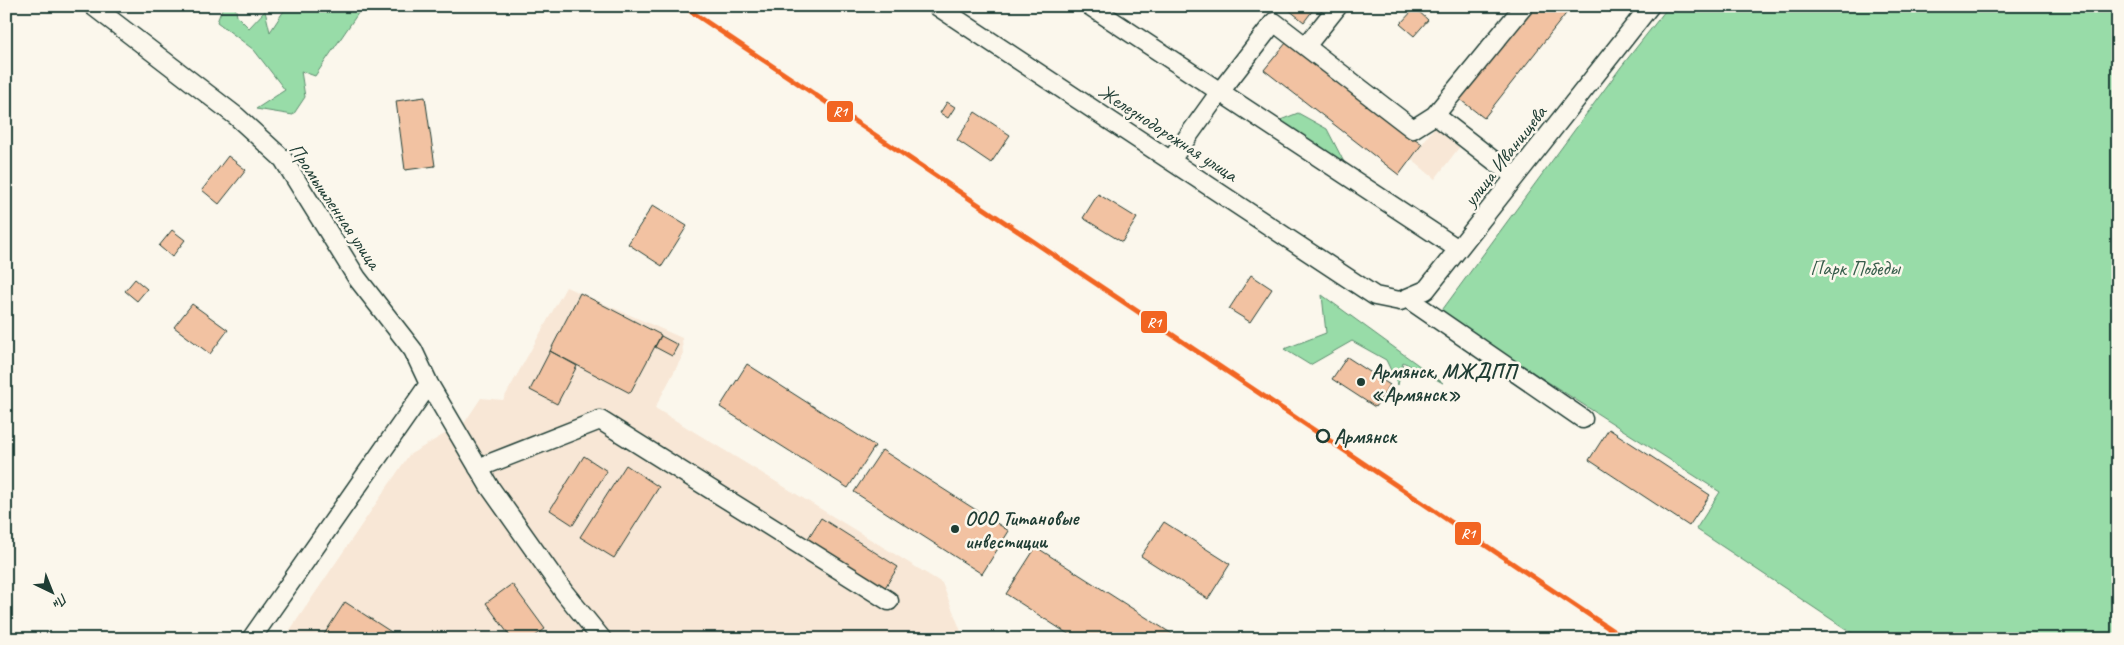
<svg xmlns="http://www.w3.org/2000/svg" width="2124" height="645" viewBox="0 0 2124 645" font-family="Caveat,sans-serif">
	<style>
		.built { fill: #f8e7d6 }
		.green { fill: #98dca8; stroke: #5c8c6e }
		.building { fill: #f2c2a2; stroke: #1f3d34 }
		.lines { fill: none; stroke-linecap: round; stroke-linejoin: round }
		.minor-casing { stroke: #1f3d34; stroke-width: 21 }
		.minor { stroke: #fbf7ec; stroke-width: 18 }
		.rail-1-casing { stroke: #fbf7ec; stroke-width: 9 }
		.rail-1 { stroke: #f26522; stroke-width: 5 }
		.poi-dot { fill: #1f3d34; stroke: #fbf7ec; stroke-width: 2 }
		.stop-dot { fill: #fbf7ec; stroke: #1f3d34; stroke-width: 2.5 }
		.labels { text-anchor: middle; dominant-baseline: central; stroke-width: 5; stroke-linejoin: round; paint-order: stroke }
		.street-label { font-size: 20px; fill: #1f3d34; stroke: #fbf7ec }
		.park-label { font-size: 20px; fill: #375d4b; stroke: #fbf7ec }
		.poi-label { font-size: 20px; font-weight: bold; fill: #1f3d34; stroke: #fbf7ec; text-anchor: start }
		.stop-label { font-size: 20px; font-weight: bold; fill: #1f3d34; stroke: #fbf7ec; text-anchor: start }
		.line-badge { stroke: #fbf7ec; stroke-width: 2 }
		.badge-label { font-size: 14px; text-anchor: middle; font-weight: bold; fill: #fff }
	</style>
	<rect width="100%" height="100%" fill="#fbf7ec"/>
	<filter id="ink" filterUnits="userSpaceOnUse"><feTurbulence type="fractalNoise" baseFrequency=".02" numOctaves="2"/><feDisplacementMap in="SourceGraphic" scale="10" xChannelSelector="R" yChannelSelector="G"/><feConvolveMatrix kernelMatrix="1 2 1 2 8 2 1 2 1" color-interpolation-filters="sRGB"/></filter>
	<g filter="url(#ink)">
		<path class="built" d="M 1436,125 L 1461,145 L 1435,179 L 1411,159 Z
			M 566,287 L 682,338 L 683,355 L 655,408 L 942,583 L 964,639 L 284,639 L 409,455 L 465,422 L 481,398 L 503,400 Z"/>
		<path class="green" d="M 223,6 L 235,6 L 237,16 L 249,28 L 265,11 L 270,32 L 287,6 L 363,6 L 315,76 L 301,71 L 305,97 L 293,115 L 256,109 L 285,90 L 254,50 L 217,22 Z
			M 1669,6 L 2118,6 L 2118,639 L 1861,639 L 1696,529 L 1720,492 L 1440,313 L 1621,67 Z
			M 1298,113 L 1327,129 L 1346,166 L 1278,121 Z
			M 1322,295 L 1443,383 L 1403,362 L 1398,385 L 1386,360 L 1352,341 L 1310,365 L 1284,349 L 1326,333 Z"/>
		<path class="building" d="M 1284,6 L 1316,6 L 1304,22 Z
			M 1531,6 L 1572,6 L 1484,118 L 1458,98 Z
			M 1415,8 L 1428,20 L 1414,36 L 1400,24 Z
			M 1286,43 L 1422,144 L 1399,175 L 1264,70 Z
			M 425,97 L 435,166 L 405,170 L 396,101 Z
			M 947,102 L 955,107 L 948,118 L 940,113 Z
			M 975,112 L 1010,135 L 991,163 L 957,140 Z
			M 228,156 L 246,170 L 219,204 L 202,190 Z
			M 1098,194 L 1137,218 L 1122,242 L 1083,218 Z
			M 653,205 L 687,226 L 662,266 L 628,244 Z
			M 172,230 L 185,240 L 172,257 L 159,246 Z
			M 1251,275 L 1272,289 L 1250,322 L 1229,309 Z
			M 135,279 L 147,289 L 137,301 L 125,291 Z
			M 580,293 L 661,335 L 630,393 L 550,351 Z
			M 192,304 L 228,330 L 210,354 L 174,327 Z
			M 661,336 L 678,345 L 672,356 L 655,347 Z
			M 550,351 L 577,366 L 557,404 L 530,390 Z
			M 1347,357 L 1390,385 L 1375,407 L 1332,379 Z
			M 747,364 L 875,446 L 848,488 L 720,407 Z
			M 1609,429 L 1710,495 L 1689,526 L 1589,460 Z
			M 882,450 L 1009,531 L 982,574 L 854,492 Z
			M 584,456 L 607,471 L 573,525 L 550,510 Z
			M 626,465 L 659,487 L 614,558 L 580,537 Z
			M 821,518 L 898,567 L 884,589 L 807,540 Z
			M 1164,522 L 1230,564 L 1208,599 L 1141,556 Z
			M 1036,547 L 1180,639 L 1076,639 L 1006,594 Z
			M 512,584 L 545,629 L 531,639 L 512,639 L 486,603 Z
			M 345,602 L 402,639 L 321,639 Z"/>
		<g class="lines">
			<g class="minor-casing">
				<path id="minor" d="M 93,6 L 236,116 L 283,159 L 357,278 L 413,350 L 429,384 L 489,486 L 564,592 L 602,639
					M 937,6 L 1375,296 L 1400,301 L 1426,290 L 1650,6
					M 1090,6 L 1458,249
					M 1307,45 L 1338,6
					M 1435,115 L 1524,6
					M 1171,160 L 1219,93 L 1274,22 L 1413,129 L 1435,115 L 1515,177
					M 1407,298 L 1583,419
					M 478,468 L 600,420 L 889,601
					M 251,639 L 429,384"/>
			</g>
			<use href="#minor" class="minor"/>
			<g class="rail-1-casing">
				<path id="rail-1" d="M 683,6 L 1625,639"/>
			</g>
			<use href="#rail-1" class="rail-1"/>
		</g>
	</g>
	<g class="poi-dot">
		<circle cx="1361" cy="382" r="5"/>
		<circle cx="955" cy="529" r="5"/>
	</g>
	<circle class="stop-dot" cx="1323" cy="436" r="6"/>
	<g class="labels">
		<g class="street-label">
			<text transform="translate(1168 133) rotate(33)">Железнодорожная улица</text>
			<text transform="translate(1505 156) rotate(-52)">улица Иванищева</text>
			<text transform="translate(335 206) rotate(56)">Промышленная улица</text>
		</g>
		<g class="park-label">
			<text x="1855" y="268">Парк Победы</text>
		</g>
		<g class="poi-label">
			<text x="1371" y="371">Армянск, МЖДПП<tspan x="1371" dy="23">«Армянск»</tspan></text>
			<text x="965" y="518">ООО Титановые<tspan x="965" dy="23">инвестиции</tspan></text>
		</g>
		<g class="stop-label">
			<text x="1334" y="436">Армянск</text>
		</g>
	</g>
	<g class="line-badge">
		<rect x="826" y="100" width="28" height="23" rx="5" fill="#f26522"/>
		<rect x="1140" y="310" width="28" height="24" rx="5" fill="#f26522"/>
		<rect x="1454" y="521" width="28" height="25" rx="5" fill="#f26522"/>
	</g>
	<g class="badge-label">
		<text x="840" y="116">R1</text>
		<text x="1154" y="327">R1</text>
		<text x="1468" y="538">R1</text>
	</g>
	<rect width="2124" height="645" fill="none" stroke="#fbf7ec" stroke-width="25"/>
	<rect x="12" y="12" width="2099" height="620" fill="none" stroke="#1f3d34" stroke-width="2" filter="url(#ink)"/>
	<g transform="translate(52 592) rotate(137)" stroke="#fbf7ec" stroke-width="4" paint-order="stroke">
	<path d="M0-4L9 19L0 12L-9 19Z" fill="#1f3d34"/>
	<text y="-8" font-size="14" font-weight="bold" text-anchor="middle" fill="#1f3d34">Пн</text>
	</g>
</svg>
